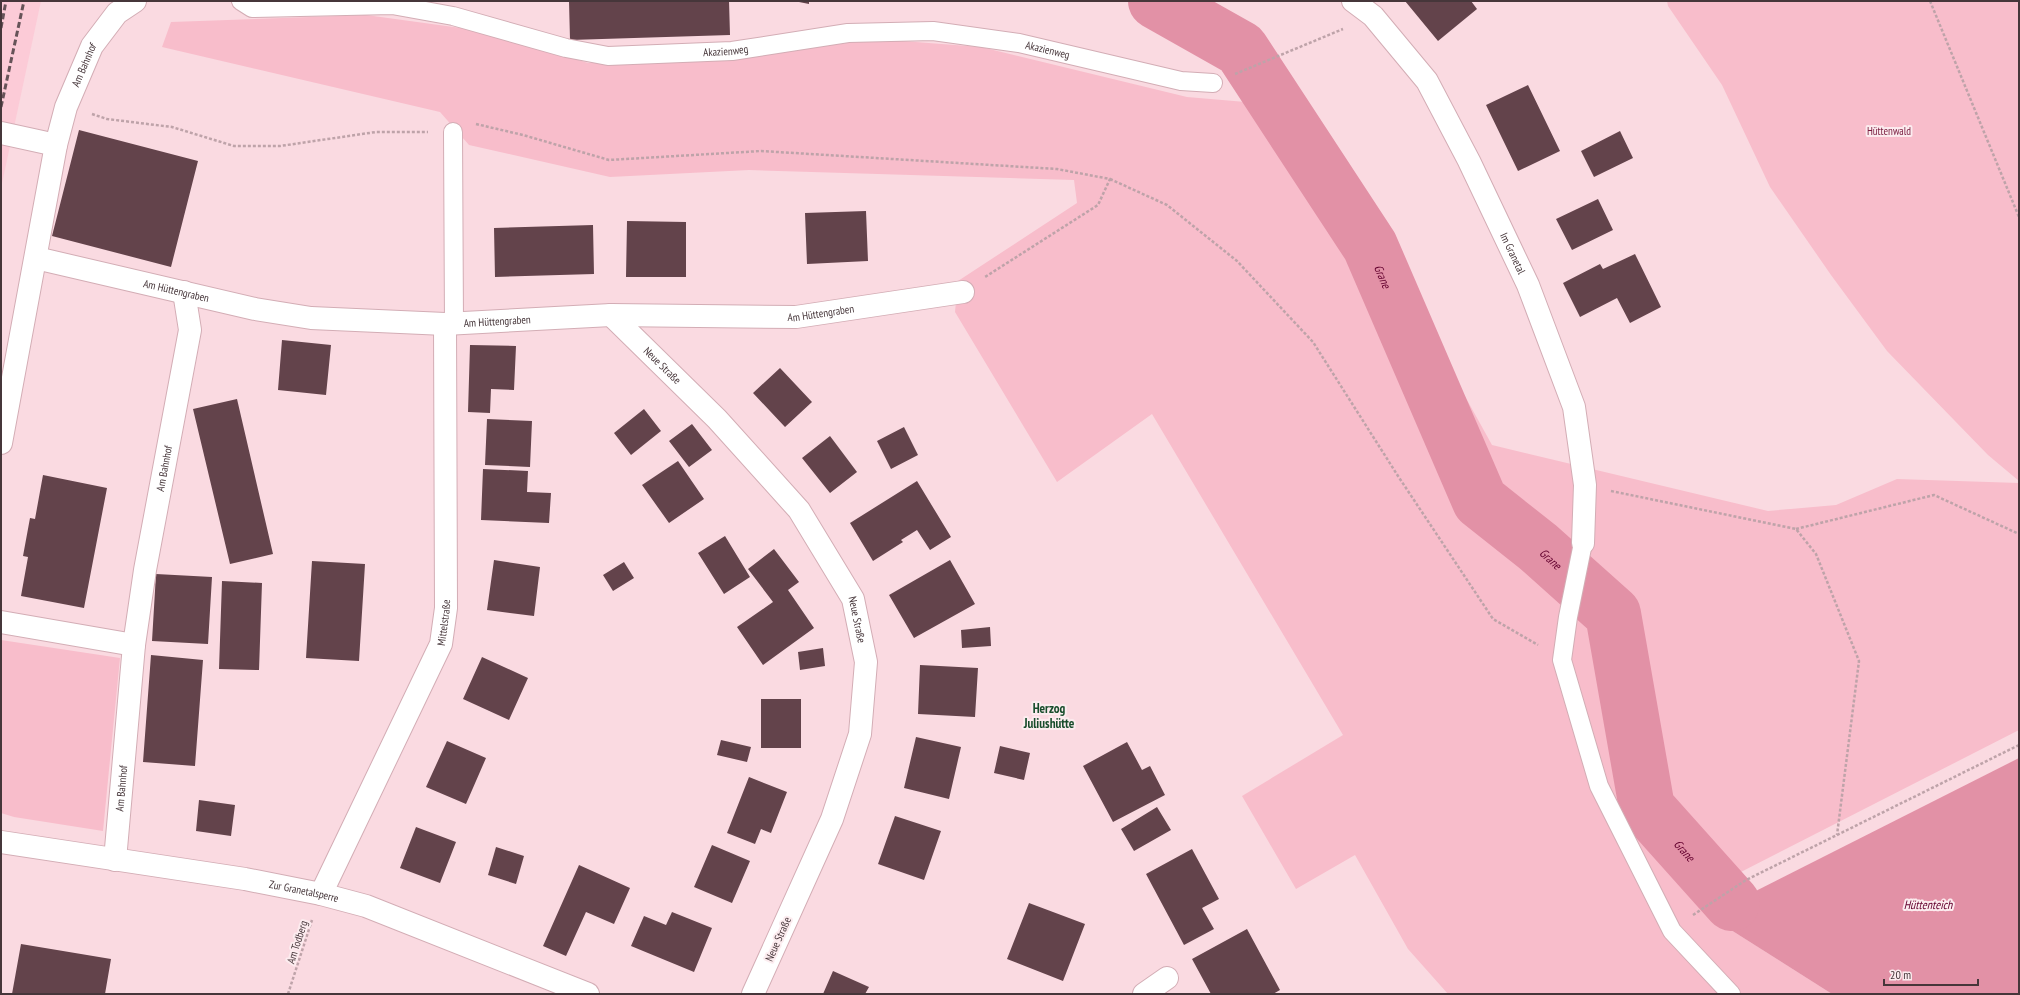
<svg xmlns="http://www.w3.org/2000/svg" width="2020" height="995" viewBox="0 0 2020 995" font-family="'PT Sans Narrow',sans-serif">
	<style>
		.built { fill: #fccbd7 }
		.green { fill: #f8bdcb }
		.water { fill: #e291a6 }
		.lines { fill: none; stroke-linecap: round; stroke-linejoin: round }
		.river { stroke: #e291a6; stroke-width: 56 }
		.building { fill: #63434b }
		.lane-casing { stroke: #d3adb5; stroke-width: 20 }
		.street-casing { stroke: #d3adb5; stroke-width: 24 }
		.path { stroke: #bea3a9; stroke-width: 2.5; stroke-dasharray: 3 2; stroke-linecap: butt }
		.lane { stroke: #fff; stroke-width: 18 }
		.street { stroke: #fff; stroke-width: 22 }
		.rail { stroke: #665358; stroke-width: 3; stroke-dasharray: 6 3; stroke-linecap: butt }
		.labels { text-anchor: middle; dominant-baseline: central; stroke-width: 4; stroke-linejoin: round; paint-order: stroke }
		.street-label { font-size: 11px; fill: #46363a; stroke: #fcecef }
		.park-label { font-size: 11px; fill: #781b3e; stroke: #fcecef }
		.water-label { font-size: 12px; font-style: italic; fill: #63002e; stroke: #fcecef }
		.quarter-label { font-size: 13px; font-weight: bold; fill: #174c2b; stroke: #fcecef }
	</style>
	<rect width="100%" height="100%" fill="#fadae1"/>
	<path class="built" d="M 1,1 L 41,1 L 1,188 Z"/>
	<path class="green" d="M 1667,1 L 2019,1 L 2019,481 L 1988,455 L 1887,351 L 1831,275 L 1770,187 L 1722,85 L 1668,6 Z
		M 366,15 L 490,32 L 588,63 L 733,58 L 876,39 L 981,47 L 1187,97 L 1294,106 L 1379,241 L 1492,445 L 1768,511 L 1836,505 L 1897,479 L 2019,483 L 2019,730 L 1735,875 L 1747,896 L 1732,903 L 1712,918 L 1832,994 L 1448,994 L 1408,949 L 1355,855 L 1296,889 L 1242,796 L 1343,735 L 1152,414 L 1057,482 L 955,312 L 958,281 L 1077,203 L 1074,180 L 749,170 L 610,177 L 469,145 L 440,112 L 162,47 L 171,22 Z
		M 1,640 L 120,658 L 103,831 L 14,817 L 1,813 Z"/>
	<path class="water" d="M 2019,758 L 2019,994 L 1832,994 L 1712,918 L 1732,903 Z"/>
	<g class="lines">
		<path class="river" id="s1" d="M 1156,1 L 1241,49 L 1370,246 L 1480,501 L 1538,547 L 1613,614 L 1647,808 L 1732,903"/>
	</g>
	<path class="building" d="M 569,1 L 729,1 L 730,35 L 570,40 Z
		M 794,1 L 809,1 L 809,4 Z
		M 1405,1 L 1471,1 L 1477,9 L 1438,41 Z
		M 1528,85 L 1560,151 L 1518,171 L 1486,105 Z
		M 79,130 L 198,161 L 171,267 L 52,236 Z
		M 1620,131 L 1633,158 L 1594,177 L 1581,151 Z
		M 1598,199 L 1613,230 L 1572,250 L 1556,219 Z
		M 866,211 L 868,261 L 807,264 L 805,213 Z
		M 627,221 L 686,222 L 686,277 L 626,277 Z
		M 593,225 L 594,274 L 495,277 L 494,228 Z
		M 1635,254 L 1661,307 L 1630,323 L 1617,298 L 1580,317 L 1563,283 L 1600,264 L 1603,269 Z
		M 282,340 L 331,345 L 326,395 L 278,390 Z
		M 470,345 L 516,346 L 514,390 L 491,389 L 490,413 L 468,412 Z
		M 780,368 L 812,402 L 785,427 L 753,393 Z
		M 237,399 L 273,554 L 230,564 L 193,409 Z
		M 644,409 L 661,431 L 631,455 L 614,433 Z
		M 487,419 L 532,421 L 530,467 L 485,465 Z
		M 692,424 L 712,450 L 689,467 L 669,441 Z
		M 904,427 L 918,455 L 891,469 L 877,441 Z
		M 830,436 L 857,472 L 830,493 L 802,458 Z
		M 678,461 L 704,499 L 669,523 L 642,485 Z
		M 483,469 L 528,471 L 527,492 L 551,493 L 549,523 L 481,520 Z
		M 43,475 L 107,488 L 84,608 L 21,596 L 28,557 L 23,556 L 30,518 L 35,519 Z
		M 917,481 L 951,537 L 930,550 L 917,530 L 901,540 L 903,542 L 873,561 L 850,523 Z
		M 725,536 L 750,577 L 724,594 L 698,553 Z
		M 774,549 L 799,582 L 788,590 L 814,628 L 763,665 L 737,627 L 773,602 L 748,569 Z
		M 494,560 L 540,567 L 534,616 L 487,610 Z
		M 950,560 L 975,604 L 914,638 L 889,595 Z
		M 312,561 L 365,564 L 359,661 L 306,658 Z
		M 624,562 L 634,578 L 613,591 L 603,575 Z
		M 156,574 L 212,577 L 208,644 L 152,641 Z
		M 222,581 L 262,583 L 259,670 L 219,669 Z
		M 990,627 L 991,646 L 962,648 L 961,630 Z
		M 823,648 L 825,666 L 800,670 L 798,652 Z
		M 151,655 L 203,660 L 195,766 L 143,762 Z
		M 482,657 L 528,678 L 509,720 L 463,699 Z
		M 920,665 L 978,668 L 975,717 L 918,714 Z
		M 761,699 L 801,699 L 801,748 L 761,748 Z
		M 916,737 L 961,747 L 949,799 L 904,788 Z
		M 721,740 L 751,747 L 747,762 L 717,755 Z
		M 447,741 L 486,758 L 466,804 L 426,787 Z
		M 1127,742 L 1142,770 L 1150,766 L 1165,795 L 1113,822 L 1083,766 Z
		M 1000,746 L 1030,753 L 1024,780 L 994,773 Z
		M 749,777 L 787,792 L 771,833 L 761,829 L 755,844 L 727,833 Z
		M 199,800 L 235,805 L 231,836 L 196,831 Z
		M 1157,807 L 1171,830 L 1134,851 L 1121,829 Z
		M 895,816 L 941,831 L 924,880 L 878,864 Z
		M 416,827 L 456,842 L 440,883 L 400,868 Z
		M 712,845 L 750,861 L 732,903 L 694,887 Z
		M 496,847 L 524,856 L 516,884 L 488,875 Z
		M 1192,849 L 1219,899 L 1202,908 L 1214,929 L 1184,945 L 1146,874 Z
		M 579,865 L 630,888 L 614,924 L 586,912 L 566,956 L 543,946 Z
		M 1029,903 L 1085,924 L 1063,981 L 1007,959 Z
		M 672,912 L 712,928 L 694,972 L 631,946 L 644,916 L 666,925 Z
		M 1247,929 L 1280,990 L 1273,994 L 1211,994 L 1192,959 Z
		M 21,944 L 111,959 L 105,994 L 12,994 Z
		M 833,971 L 869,987 L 865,994 L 823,994 Z"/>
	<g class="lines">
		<g class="lane-casing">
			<g id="lane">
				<path id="s2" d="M 241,1 L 252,8 L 392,5 L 453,16 L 566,48 L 608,56 L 732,51 L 848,33 L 933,31 L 1019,43 L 1181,81 L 1213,83"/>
				<path d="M 453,132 L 454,324"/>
				<path d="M 1583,543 L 1568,617 L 1562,660 L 1599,786 L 1672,931 L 1731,994"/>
			</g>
		</g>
		<g class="street-casing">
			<g id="street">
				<path id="s3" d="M 1353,1 L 1373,16 L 1427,81 L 1469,161 L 1528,285 L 1574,407 L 1585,485 L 1583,543"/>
				<path d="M 1,133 L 56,145"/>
				<path id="s4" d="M 36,258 L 255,309 L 311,318 L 445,324 L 611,315 L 796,317 L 963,292"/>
				<path id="s5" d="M 611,315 L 717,419 L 799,510 L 853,599 L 866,662 L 860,734 L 832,819 L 753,994"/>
				<path id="s6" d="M 1,443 L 56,145 L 66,107 L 92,46 L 117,13 L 135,1"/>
				<path d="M 1,622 L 134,645"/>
				<path id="s7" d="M 1,842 L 245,879 L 321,894 L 366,906 L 588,994"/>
				<path id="s8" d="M 115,860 L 134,645 L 145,570 L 190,330 L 184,292"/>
				<path id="s9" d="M 321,894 L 441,644 L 446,608 L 445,324"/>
				<path d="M 1144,994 L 1167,978"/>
			</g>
		</g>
		<path class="path" d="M 1930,1 L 2019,217
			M 1235,74 L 1343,29
			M 92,114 L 107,119 L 172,127 L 234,146 L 280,146 L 376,132 L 428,132
			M 476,124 L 523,135 L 609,160 L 761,151 L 1057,169 L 1110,179 L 1098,205 L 985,277
			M 1110,179 L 1167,205 L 1237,261 L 1313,342 L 1398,476 L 1493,619 L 1538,645
			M 1611,491 L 1796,529 L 1816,554 L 1859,661 L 1837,835
			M 1796,529 L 1934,495 L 2019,534
			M 1693,915 L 1746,880 L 2019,745
			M 288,994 L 312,920"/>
		<use href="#lane" class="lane"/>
		<use href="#street" class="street"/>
		<path class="rail" d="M 1,28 L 6,1
			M 1,107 L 24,1"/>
	</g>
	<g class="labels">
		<g class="street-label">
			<text stroke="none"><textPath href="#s2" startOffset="818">Akazienweg</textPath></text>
			<text stroke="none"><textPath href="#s2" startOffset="493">Akazienweg</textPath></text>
			<text stroke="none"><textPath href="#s6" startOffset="388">Am Bahnhof</textPath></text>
			<text stroke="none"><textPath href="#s3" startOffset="302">Im Granetal</textPath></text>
			<text stroke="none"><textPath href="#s4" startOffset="144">Am Hüttengraben</textPath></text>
			<text stroke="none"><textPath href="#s4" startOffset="792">Am Hüttengraben</textPath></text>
			<text stroke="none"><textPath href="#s4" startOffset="468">Am Hüttengraben</textPath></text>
			<text stroke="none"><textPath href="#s5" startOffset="72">Neue Straße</textPath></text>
			<text stroke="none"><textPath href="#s8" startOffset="395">Am Bahnhof</textPath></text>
			<text stroke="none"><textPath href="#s5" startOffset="396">Neue Straße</textPath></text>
			<text stroke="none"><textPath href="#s9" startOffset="299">Mittelstraße</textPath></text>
			<text stroke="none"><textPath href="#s8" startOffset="72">Am Bahnhof</textPath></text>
			<text stroke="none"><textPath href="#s7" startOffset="307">Zur Granetalsperre</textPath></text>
			<text transform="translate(778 939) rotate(-66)">Neue Straße</text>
			<text transform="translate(297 942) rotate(-72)">Am Todberg</text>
		</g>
		<g class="park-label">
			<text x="1889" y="131">Hüttenwald</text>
		</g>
		<g class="water-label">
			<text stroke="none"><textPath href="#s1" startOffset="366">Grane</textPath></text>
			<text stroke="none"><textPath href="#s1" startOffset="702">Grane</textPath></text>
			<text stroke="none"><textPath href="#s1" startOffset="1039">Grane</textPath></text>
			<text x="1928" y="904">Hüttenteich</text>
		</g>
		<g class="quarter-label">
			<text x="1049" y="708">Herzog<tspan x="1049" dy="15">Juliushütte</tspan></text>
		</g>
	</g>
	<rect width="2020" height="995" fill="none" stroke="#46363a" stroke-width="4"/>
	<path d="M1884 979v6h94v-6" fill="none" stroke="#46363a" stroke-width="2"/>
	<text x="1890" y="979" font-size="12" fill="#46363a" stroke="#fcecef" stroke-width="3" paint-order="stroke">20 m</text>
</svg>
